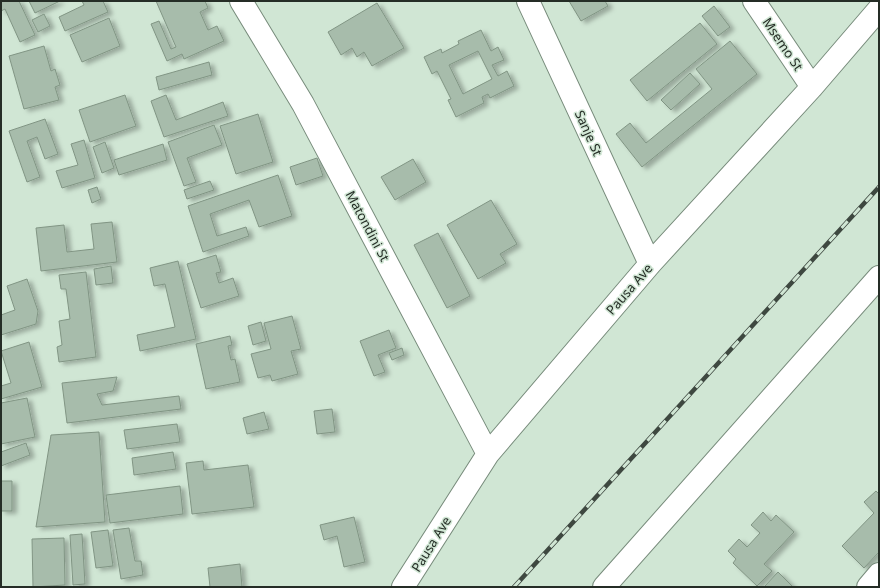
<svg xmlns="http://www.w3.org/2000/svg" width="880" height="588" viewBox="0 0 880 588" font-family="'Noto Sans',sans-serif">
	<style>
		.building { fill: #a7bcab; stroke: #819584; fill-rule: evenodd; filter: url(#shadow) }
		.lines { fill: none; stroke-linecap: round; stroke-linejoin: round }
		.street-casing { stroke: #778b7b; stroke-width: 24 }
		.street { stroke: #fff; stroke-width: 22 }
		.rail-casing { stroke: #3e4840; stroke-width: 4.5 }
		.rail { stroke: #d0e6d4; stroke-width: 3; stroke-dasharray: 9; stroke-linecap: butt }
		.labels { text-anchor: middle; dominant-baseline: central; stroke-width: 3; stroke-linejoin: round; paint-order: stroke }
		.street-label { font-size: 13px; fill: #252d26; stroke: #d0e6d4 }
	</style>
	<defs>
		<filter id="shadow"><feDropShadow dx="4.5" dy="2.5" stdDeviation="2" flood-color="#0004"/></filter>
	</defs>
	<rect width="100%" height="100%" fill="#d0e6d4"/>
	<path class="building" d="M 1,1 L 19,1 L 35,35 L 20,42 L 5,9 L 1,11 Z
		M 29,1 L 60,1 L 35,13 Z
		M 82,1 L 103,1 L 108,12 L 65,31 L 59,17 L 84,5 Z
		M 156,1 L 205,1 L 208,8 L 200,12 L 208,30 L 217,26 L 224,41 L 184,59 L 182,54 L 167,61 L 151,24 L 159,21 L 171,49 L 176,47 Z
		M 569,1 L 605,1 L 608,6 L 581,21 Z
		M 377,3 L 404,48 L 372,66 L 364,52 L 357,57 L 352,48 L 341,55 L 328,32 Z
		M 714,6 L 730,27 L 718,36 L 702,16 Z
		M 44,14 L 50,26 L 38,32 L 32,20 Z
		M 109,18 L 120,46 L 82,62 L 70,35 Z
		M 700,23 L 717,44 L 647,101 L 630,80 Z
		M 481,30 L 491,51 L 498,47 L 504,60 L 492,65 L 498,76 L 507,71 L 514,86 L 490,98 L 488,94 L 482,97 L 484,103 L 456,117 L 448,100 L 451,99 L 437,71 L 432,74 L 424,57 L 441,49 L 442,53 L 459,44 L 458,41 ZM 478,51 L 492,79 L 463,94 L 449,65 Z
		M 730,41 L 757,74 L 642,167 L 616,134 L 630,123 L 646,143 L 712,89 L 696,69 Z
		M 44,46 L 51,71 L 55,69 L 60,85 L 55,87 L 59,100 L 24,109 L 9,56 Z
		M 209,62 L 212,75 L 159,90 L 156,77 Z
		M 690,73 L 700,84 L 671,110 L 661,100 Z
		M 125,95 L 136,126 L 90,142 L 79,110 Z
		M 166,95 L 176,120 L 223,102 L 228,116 L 164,137 L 151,101 Z
		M 258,114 L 273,162 L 236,174 L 220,126 Z
		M 45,119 L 58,154 L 45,159 L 37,137 L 27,141 L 40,177 L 27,182 L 9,131 Z
		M 214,125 L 222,145 L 187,158 L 196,182 L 184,186 L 168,142 Z
		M 84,140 L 95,178 L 62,188 L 56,171 L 78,165 L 71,144 Z
		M 105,142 L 114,168 L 102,173 L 93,147 Z
		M 163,144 L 167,160 L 119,175 L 114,160 Z
		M 317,158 L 323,176 L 296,185 L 290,167 Z
		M 413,159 L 426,182 L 395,200 L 381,177 Z
		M 278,175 L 292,216 L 259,227 L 249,200 L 210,214 L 217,236 L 246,227 L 249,236 L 203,252 L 188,206 Z
		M 210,181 L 214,190 L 187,199 L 184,190 Z
		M 97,187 L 101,199 L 92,203 L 88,190 Z
		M 491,200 L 517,244 L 500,254 L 506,263 L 478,279 L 447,225 Z
		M 112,222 L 117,262 L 41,271 L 36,228 L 64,225 L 67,252 L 94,249 L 91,224 Z
		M 438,233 L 470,296 L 447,308 L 414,245 Z
		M 216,255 L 221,272 L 216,273 L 219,283 L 233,278 L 239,296 L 201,308 L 187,264 Z
		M 178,261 L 196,339 L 140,351 L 137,335 L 175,327 L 165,284 L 154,286 L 150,268 Z
		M 111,266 L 113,283 L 96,285 L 94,269 Z
		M 86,272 L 96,357 L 59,362 L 57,347 L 62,345 L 59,321 L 70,319 L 66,289 L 61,289 L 59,275 Z
		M 27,279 L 38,311 L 36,324 L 1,335 L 1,315 L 15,310 L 7,286 Z
		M 292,316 L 301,349 L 291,351 L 298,374 L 272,381 L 270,375 L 258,378 L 251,354 L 271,349 L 264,323 Z
		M 261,322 L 266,341 L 253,345 L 248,326 Z
		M 389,330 L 396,348 L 378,355 L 385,372 L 374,376 L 360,341 Z
		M 230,336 L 232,345 L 228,346 L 231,360 L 235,359 L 240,382 L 206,389 L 196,344 Z
		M 29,342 L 42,387 L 1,399 L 1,386 L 11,383 L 1,351 Z
		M 402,348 L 404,355 L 392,360 L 389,353 Z
		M 117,377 L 113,391 L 97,394 L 102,405 L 179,396 L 181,409 L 67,423 L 62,383 Z
		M 27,398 L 35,437 L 1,444 L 1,403 Z
		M 332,409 L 335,432 L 317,434 L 314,411 Z
		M 264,412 L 269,429 L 247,434 L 243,418 Z
		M 177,424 L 180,442 L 127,449 L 124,430 Z
		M 99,432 L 105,522 L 36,527 L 51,435 Z
		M 26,443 L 30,455 L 1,466 L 1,452 Z
		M 173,452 L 176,469 L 134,475 L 132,458 Z
		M 203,461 L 204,470 L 248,465 L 254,507 L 192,514 L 186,463 Z
		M 1,481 L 12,481 L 12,511 L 1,511 Z
		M 180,486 L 183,514 L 110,523 L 106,495 Z
		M 876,491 L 879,494 L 879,552 L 864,568 L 842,546 L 874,513 L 864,502 Z
		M 763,512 L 771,521 L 776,515 L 794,532 L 764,564 L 772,571 L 757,586 L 733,563 L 736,559 L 728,551 L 739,539 L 747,547 L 760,533 L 751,525 Z
		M 354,517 L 365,562 L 344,567 L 337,536 L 324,540 L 320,525 Z
		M 129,528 L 135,561 L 141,561 L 143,575 L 121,579 L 113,530 Z
		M 108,530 L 113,566 L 96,568 L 91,532 Z
		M 82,534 L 85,584 L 73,585 L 70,535 Z
		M 64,538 L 65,585 L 33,587 L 32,539 Z
		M 240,564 L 242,587 L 210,587 L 208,568 Z
		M 778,572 L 793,587 L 764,587 Z"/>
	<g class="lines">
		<g class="street-casing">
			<path id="street" d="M 241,1 L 303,104 L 488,454
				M 528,1 L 650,264
				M 754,1 L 812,87
				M 403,587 L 488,454 L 650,264 L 812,87 L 879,9
				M 604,587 L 879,277
				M 868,587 L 879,574"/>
		</g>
		<use href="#street" class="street"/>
		<g class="rail-casing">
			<path id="rail" d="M 514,587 L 879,187"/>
		</g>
		<use href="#rail" class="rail"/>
	</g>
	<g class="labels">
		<g class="street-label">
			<text transform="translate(783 44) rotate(56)">Msemo St</text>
			<text transform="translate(589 133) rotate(66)">Sanje St</text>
			<text transform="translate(368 226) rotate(62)">Matondini St</text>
			<text transform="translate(629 289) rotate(-49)">Pausa Ave</text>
			<text transform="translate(431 544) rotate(-58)">Pausa Ave</text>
		</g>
	</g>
	<rect width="880" height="588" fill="none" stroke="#252d26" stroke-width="4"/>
</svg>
